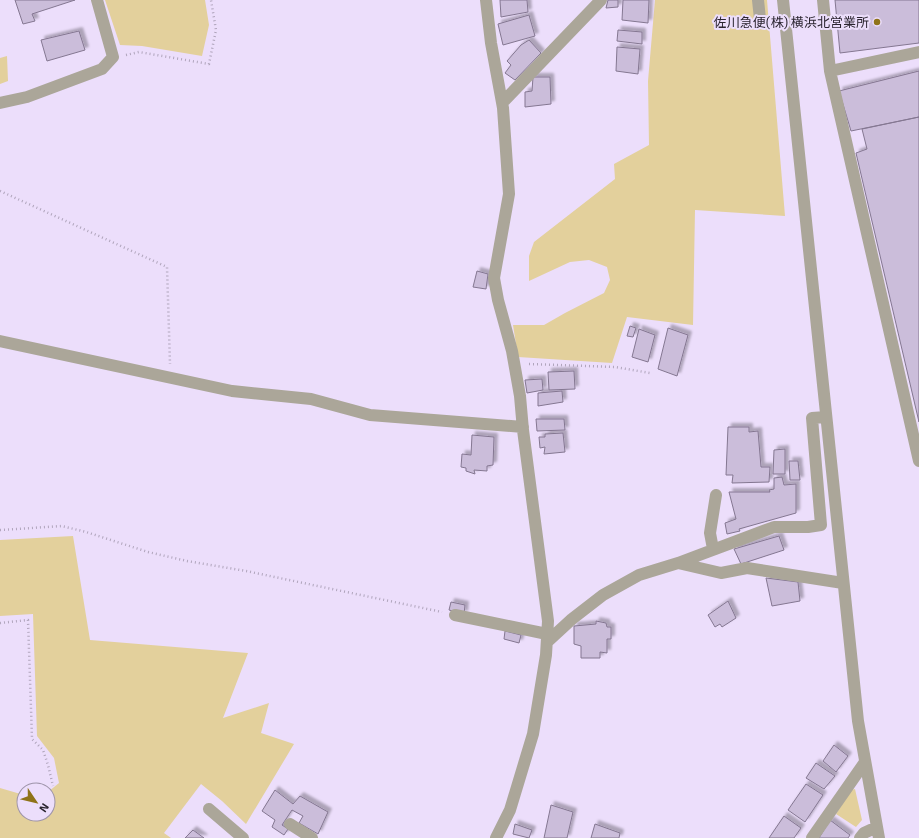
<svg xmlns="http://www.w3.org/2000/svg" width="919" height="838" viewBox="0 0 919 838" font-family="'Exo 2','Noto Sans JP',sans-serif">
	<style>
		.green { fill: #e3d09c }
		.building { fill: #cbbdda; stroke: #847791; filter: url(#shadow) }
		.lines { fill: none; stroke-linecap: round; stroke-linejoin: round }
		.path { stroke: #b0a5bc; stroke-width: 2.5; stroke-dasharray: 1 3; stroke-linecap: butt }
		.minor { stroke: #aba699; stroke-width: 12 }
		.poi-dot { fill: #8f7318; stroke: #ecdefb; stroke-width: 1.5 }
		.labels { text-anchor: middle; dominant-baseline: central; stroke-width: 4; stroke-linejoin: round; paint-order: stroke }
		.poi-label { font-size: 13px; fill: #2a242f; stroke: #ecdefb; text-anchor: end }
	</style>
	<defs>
		<filter id="shadow"><feDropShadow dx="3.5" dy="-3.5" stdDeviation="1" flood-color="#0004"/></filter>
	</defs>
	<rect width="100%" height="100%" fill="#ecdefb"/>
	<path class="green" d="M 105,0 L 205,0 L 209,25 L 202,56 L 142,46 L 120,45 Z
		M 655,0 L 767,0 L 785,216 L 695,210 L 693,325 L 627,317 L 612,363 L 518,357 L 513,325 L 544,325 L 565,313 L 604,293 L 610,280 L 607,267 L 589,260 L 570,262 L 529,281 L 529,256 L 534,242 L 615,179 L 614,164 L 649,145 L 648,81 Z
		M 7,56 L 8,81 L 0,84 L 0,58 Z
		M 73,536 L 90,640 L 248,653 L 223,718 L 269,703 L 261,733 L 294,744 L 246,824 L 222,801 L 201,784 L 164,833 L 171,838 L 0,838 L 0,788 L 24,795 L 24,814 L 48,814 L 48,792 L 59,783 L 54,758 L 37,736 L 33,614 L 0,616 L 0,540 Z
		M 855,789 L 862,820 L 856,827 L 836,814 L 851,790 Z"/>
	<path class="building" d="M 15,0 L 75,0 L 32,14 L 35,21 L 23,24 Z
		M 500,0 L 527,0 L 528,12 L 501,17 Z
		M 608,0 L 618,0 L 618,7 L 606,8 Z
		M 623,0 L 649,0 L 648,23 L 622,20 Z
		M 835,0 L 919,0 L 919,43 L 840,53 Z
		M 529,15 L 535,36 L 503,45 L 498,24 Z
		M 618,30 L 642,32 L 642,44 L 617,41 Z
		M 79,31 L 85,50 L 47,61 L 41,40 Z
		M 529,40 L 541,53 L 515,80 L 505,73 L 511,65 L 507,61 L 521,45 Z
		M 617,47 L 640,49 L 638,74 L 616,71 Z
		M 919,71 L 919,117 L 851,131 L 839,91 Z
		M 533,77 L 550,77 L 551,104 L 525,107 L 525,92 L 532,91 Z
		M 919,117 L 919,422 L 856,153 L 867,149 L 862,129 Z
		M 477,271 L 488,274 L 486,289 L 473,287 Z
		M 630,326 L 636,328 L 633,337 L 627,336 Z
		M 668,328 L 688,335 L 677,376 L 658,369 Z
		M 639,329 L 655,335 L 648,362 L 632,357 Z
		M 574,371 L 575,389 L 549,390 L 548,372 Z
		M 542,379 L 543,390 L 527,393 L 525,380 Z
		M 562,391 L 563,402 L 538,406 L 538,393 Z
		M 536,419 L 564,419 L 565,430 L 537,431 Z
		M 728,427 L 749,427 L 749,432 L 758,431 L 761,467 L 770,467 L 769,482 L 732,483 L 733,475 L 726,475 Z
		M 563,433 L 565,452 L 544,454 L 545,447 L 540,448 L 539,437 L 545,437 L 545,434 Z
		M 472,435 L 494,437 L 493,465 L 487,466 L 487,471 L 474,470 L 475,474 L 466,471 L 466,468 L 461,467 L 462,454 L 471,455 Z
		M 785,449 L 785,474 L 773,474 L 774,450 Z
		M 789,461 L 798,461 L 800,480 L 790,480 Z
		M 782,477 L 784,485 L 796,484 L 796,513 L 739,529 L 740,531 L 727,534 L 725,523 L 736,519 L 729,492 L 770,492 L 769,490 L 774,489 L 774,478 Z
		M 779,536 L 784,550 L 741,564 L 734,549 Z
		M 766,578 L 798,582 L 800,601 L 772,606 Z
		M 728,601 L 736,618 L 722,627 L 720,624 L 715,627 L 708,615 Z
		M 451,602 L 465,605 L 464,614 L 449,610 Z
		M 596,621 L 606,623 L 607,627 L 611,627 L 611,639 L 607,639 L 607,653 L 600,652 L 600,658 L 581,658 L 581,646 L 574,644 L 574,626 L 596,624 Z
		M 505,631 L 521,635 L 519,643 L 504,639 Z
		M 834,745 L 848,756 L 836,772 L 823,761 Z
		M 816,763 L 835,776 L 824,789 L 806,778 Z
		M 806,784 L 823,795 L 805,822 L 788,810 Z
		M 275,790 L 293,804 L 300,796 L 328,812 L 318,834 L 299,823 L 303,816 L 292,810 L 282,825 L 288,829 L 284,835 L 272,827 L 275,820 L 262,811 Z
		M 551,805 L 573,812 L 567,838 L 544,838 Z
		M 784,816 L 801,828 L 794,838 L 769,838 Z
		M 830,820 L 850,835 L 848,838 L 819,838 Z
		M 515,824 L 532,830 L 529,838 L 513,834 Z
		M 595,824 L 620,833 L 619,838 L 591,838 Z
		M 193,830 L 204,838 L 185,838 Z"/>
	<g class="lines">
		<path class="path" d="M 126,55 L 139,52 L 209,64 L 216,30 L 211,0
			M 0,191 L 167,267 L 170,364
			M 529,364 L 615,367 L 650,373
			M 0,530 L 62,526 L 86,532 L 148,552 L 187,561 L 246,571 L 442,612
			M 0,623 L 28,620 L 32,739 L 43,750 L 48,765 L 53,786"/>
		<path class="minor" d="M 486,0 L 491,43 L 503,108 L 509,194 L 494,278 L 498,300 L 512,351 L 520,396 L 523,430 L 548,621 L 546,655 L 533,734 L 510,810 L 496,838
			M 758,0 L 760,19
			M 783,0 L 858,721 L 879,838
			M 823,0 L 830,71 L 919,461
			M 830,71 L 919,52
			M 0,103 L 27,97 L 102,69 L 113,57 L 97,0
			M 502,103 L 601,0
			M 0,341 L 232,391 L 311,399 L 370,415 L 523,427
			M 713,549 L 710,533 L 716,495
			M 678,563 L 721,573 L 747,568 L 843,583
			M 455,615 L 547,634
			M 547,642 L 572,619 L 603,595 L 639,575 L 678,563 L 774,527 L 808,527 L 821,525 L 812,418 L 826,417
			M 209,809 L 243,838
			M 290,824 L 312,838
			M 812,838 L 865,762
			M 860,838 L 864,833 L 877,827"/>
	</g>
	<circle class="poi-dot" cx="877" cy="22" r="4"/>
	<g class="labels">
		<g class="poi-label">
			<text x="869" y="22">佐川急便(株) 横浜北営業所</text>
		</g>
	</g>
	<g transform="translate(36 802) rotate(125)"><circle r="19" fill="#ecdefb" stroke="#9e94a9"/>
	<path d="M0-3L7 15L0 10L-7 15Z" fill="#8f7318"/>
	<text y="-6" font-size="11" font-weight="bold" text-anchor="middle" fill="#2a242f">N</text>
	</g>
</svg>
